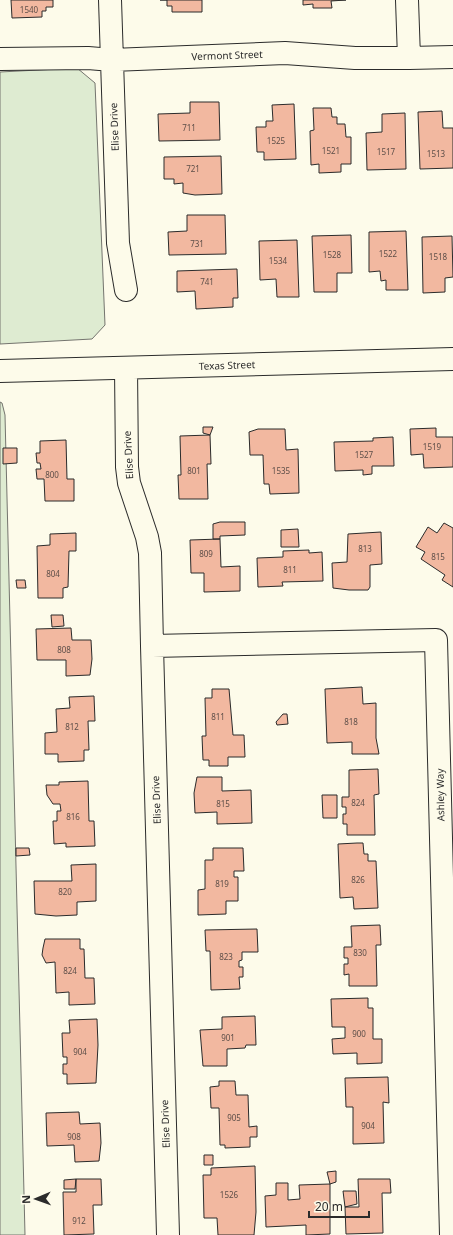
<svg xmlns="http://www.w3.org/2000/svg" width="453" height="1235" viewBox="0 0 453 1235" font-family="'Noto Sans',sans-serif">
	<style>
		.green { fill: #deebd1; stroke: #74746e }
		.building { fill: #f2b8a0; stroke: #2b2b2b }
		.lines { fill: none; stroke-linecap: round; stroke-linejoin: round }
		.minor-casing { stroke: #2b2b2b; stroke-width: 24 }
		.minor { stroke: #fdfbea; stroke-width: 22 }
		.labels { text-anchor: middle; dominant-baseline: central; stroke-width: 3; stroke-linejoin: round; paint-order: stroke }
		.number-label { font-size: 8px; fill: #5d4e48 }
		.street-label { font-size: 10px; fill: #2b2b2b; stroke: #fdfbea }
	</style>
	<rect width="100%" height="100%" fill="#fdfbea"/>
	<path class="green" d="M 77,68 L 95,83 L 105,325 L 92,339 L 0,344 L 0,72 Z
		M 0,402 L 2,403 L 5,415 L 25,1235 L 0,1235 Z"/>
	<path class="building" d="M 11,0 L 53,0 L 53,7 L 46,7 L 46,11 L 42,11 L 42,17 L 12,18 Z
		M 160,0 L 202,0 L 202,12 L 172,12 L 172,6 L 167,6 L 167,0 Z
		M 303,0 L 346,0 L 331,1 L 332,8 L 313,8 L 313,4 L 303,5 Z
		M 190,102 L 219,102 L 220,140 L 159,141 L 158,114 L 190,113 Z
		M 294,104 L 296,159 L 264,160 L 264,152 L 257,152 L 256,127 L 266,127 L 266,121 L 273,121 L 272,105 Z
		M 313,108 L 331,108 L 332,117 L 337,117 L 337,124 L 345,124 L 346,137 L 351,137 L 351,164 L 341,164 L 341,172 L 319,173 L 319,164 L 311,165 L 310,131 L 314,130 Z
		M 442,111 L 443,128 L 453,128 L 453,168 L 420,169 L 418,112 Z
		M 405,113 L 406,169 L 367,170 L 366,133 L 382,132 L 382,114 Z
		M 221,156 L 222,194 L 195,195 L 183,193 L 183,183 L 174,184 L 174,179 L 164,179 L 164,157 Z
		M 187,215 L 225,215 L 226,254 L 169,255 L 168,232 L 187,231 Z
		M 406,231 L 408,290 L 386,290 L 386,280 L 381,281 L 380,271 L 369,272 L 369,232 Z
		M 351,235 L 352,273 L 337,273 L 337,292 L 314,292 L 312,236 Z
		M 452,236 L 453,277 L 445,278 L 445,292 L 423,293 L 422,237 Z
		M 297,240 L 299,297 L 277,297 L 276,279 L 260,280 L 259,241 Z
		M 237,269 L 238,298 L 233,298 L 233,307 L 196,309 L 195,291 L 177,292 L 177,271 Z
		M 203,427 L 213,427 L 210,435 L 203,433 Z
		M 436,428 L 436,437 L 453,437 L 453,467 L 424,468 L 423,454 L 411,455 L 410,429 Z
		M 258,429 L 285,429 L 286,450 L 298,449 L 299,493 L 270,494 L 269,484 L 264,484 L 263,455 L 250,455 L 249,432 Z
		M 210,435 L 211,464 L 207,464 L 208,499 L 179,499 L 178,475 L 181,475 L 180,436 Z
		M 393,437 L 394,466 L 372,466 L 372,474 L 363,475 L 363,470 L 335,471 L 334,442 L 373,441 L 373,438 Z
		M 66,440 L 67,479 L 74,479 L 74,501 L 45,501 L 44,479 L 37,479 L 36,469 L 41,469 L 40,463 L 37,463 L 36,453 L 40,453 L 40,441 Z
		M 3,448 L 17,448 L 17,463 L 3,464 Z
		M 220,522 L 245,522 L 245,535 L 220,536 L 220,539 L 213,539 L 213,524 Z
		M 444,523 L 453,528 L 453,587 L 442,580 L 445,575 L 421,559 L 425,552 L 416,547 L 428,527 L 437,533 Z
		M 298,529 L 299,547 L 281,547 L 281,530 Z
		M 381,532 L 382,564 L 370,565 L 370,587 L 368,590 L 349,590 L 333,588 L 332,563 L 347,562 L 348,534 Z
		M 76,533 L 76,551 L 69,551 L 68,587 L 63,588 L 63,598 L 38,598 L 37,546 L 50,545 L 50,534 Z
		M 220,539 L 221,567 L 240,566 L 240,591 L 204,592 L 204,573 L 191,573 L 190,540 Z
		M 309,550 L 309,553 L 322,552 L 323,581 L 282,582 L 283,586 L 258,587 L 257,558 L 283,557 L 283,551 Z
		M 16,580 L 25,580 L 26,588 L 17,588 Z
		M 51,615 L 63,615 L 64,626 L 52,627 Z
		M 71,628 L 72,640 L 91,640 L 92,659 L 90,675 L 66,676 L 66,660 L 37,660 L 36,629 Z
		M 362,687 L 363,704 L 376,703 L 376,738 L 379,754 L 352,754 L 352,742 L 327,743 L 325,689 Z
		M 212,689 L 229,689 L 233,735 L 244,735 L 245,757 L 228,757 L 228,766 L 209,766 L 209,760 L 203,760 L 202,736 L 206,736 L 205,698 L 212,698 Z
		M 94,696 L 95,721 L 88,721 L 89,750 L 84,750 L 84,761 L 58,762 L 58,754 L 45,754 L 45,733 L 57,732 L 56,709 L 70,708 L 69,697 Z
		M 283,714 L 287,714 L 288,724 L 277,725 L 276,722 Z
		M 378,769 L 379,794 L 374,795 L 375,835 L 347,835 L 347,824 L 343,824 L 343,814 L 346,814 L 346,807 L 342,807 L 342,797 L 349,797 L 349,770 Z
		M 197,777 L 222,777 L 222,791 L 251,790 L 252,823 L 217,824 L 217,812 L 195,813 L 194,793 Z
		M 88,781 L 89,821 L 94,821 L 95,846 L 66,847 L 66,843 L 54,844 L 53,821 L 57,821 L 57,811 L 61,811 L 60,804 L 53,804 L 47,795 L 46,785 L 59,785 L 59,782 Z
		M 322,795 L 337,795 L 337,818 L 323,818 Z
		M 357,843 L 363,843 L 364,854 L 368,854 L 368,861 L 376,861 L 378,908 L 354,909 L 353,897 L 340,898 L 338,844 Z
		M 16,848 L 29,848 L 30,855 L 16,856 Z
		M 213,848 L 243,848 L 244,871 L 234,871 L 234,877 L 238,877 L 238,901 L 226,901 L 226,914 L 198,915 L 198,890 L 205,889 L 205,860 L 213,860 Z
		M 96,864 L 96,901 L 77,902 L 77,915 L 56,916 L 35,914 L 34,881 L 72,881 L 71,865 Z
		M 380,925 L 381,945 L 376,945 L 377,986 L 349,986 L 349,974 L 344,975 L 344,964 L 348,964 L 348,958 L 344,958 L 344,947 L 352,947 L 351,926 Z
		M 257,929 L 258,952 L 242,952 L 242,960 L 239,961 L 239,967 L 243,967 L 243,977 L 239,977 L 240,989 L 211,990 L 210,951 L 206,951 L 205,930 Z
		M 45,939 L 80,939 L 80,949 L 84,949 L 85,978 L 94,978 L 95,1004 L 69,1005 L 69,992 L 56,993 L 55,962 L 46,963 L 42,955 L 43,948 Z
		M 368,998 L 368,1008 L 373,1008 L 373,1039 L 382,1039 L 382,1063 L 357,1064 L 357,1053 L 333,1054 L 332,1039 L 345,1038 L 345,1027 L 332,1027 L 331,999 Z
		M 255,1016 L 256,1045 L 246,1045 L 245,1048 L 227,1049 L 227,1066 L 203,1066 L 200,1030 L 222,1029 L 222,1017 Z
		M 97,1019 L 98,1045 L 96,1083 L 67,1084 L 67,1074 L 63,1074 L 63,1064 L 67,1064 L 67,1057 L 63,1057 L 62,1033 L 70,1033 L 69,1020 Z
		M 388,1077 L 389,1103 L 383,1102 L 384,1143 L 353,1144 L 353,1107 L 346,1107 L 345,1078 Z
		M 219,1081 L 235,1081 L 236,1095 L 248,1095 L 249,1127 L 257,1126 L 257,1137 L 250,1137 L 250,1147 L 225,1148 L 225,1145 L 220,1145 L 219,1108 L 211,1108 L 210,1087 L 219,1086 Z
		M 79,1112 L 80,1124 L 100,1123 L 101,1143 L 99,1161 L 75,1162 L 74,1145 L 47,1146 L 46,1113 Z
		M 204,1155 L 213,1155 L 213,1165 L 204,1165 Z
		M 255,1166 L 256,1212 L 254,1235 L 218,1235 L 217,1218 L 204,1218 L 203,1175 L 211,1175 L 211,1168 Z
		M 336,1171 L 336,1182 L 330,1184 L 327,1172 Z
		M 76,1179 L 75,1189 L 64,1189 L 64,1180 Z
		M 76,1179 L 101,1179 L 102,1205 L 93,1205 L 94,1234 L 64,1235 L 63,1192 L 76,1192 Z
		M 358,1179 L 390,1179 L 391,1193 L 382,1193 L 383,1233 L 346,1234 L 345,1207 L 359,1207 Z
		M 276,1183 L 288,1183 L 288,1200 L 300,1199 L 299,1185 L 330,1184 L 330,1234 L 306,1235 L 306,1225 L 266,1227 L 265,1196 L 276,1195 Z
		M 343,1191 L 356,1191 L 357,1204 L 345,1207 Z"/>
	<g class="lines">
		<g class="minor-casing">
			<path id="minor" d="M 110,0 L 118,243 L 126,290
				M 407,0 L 409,58
				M 0,59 L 88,58 L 112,60 L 285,53 L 355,58 L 409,58 L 453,57
				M 126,368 L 127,467 L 129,483 L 147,537 L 150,553 L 152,646 L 168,1235
				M 0,371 L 453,359
				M 152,646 L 436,640 L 451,1235"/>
		</g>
		<use href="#minor" class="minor"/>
	</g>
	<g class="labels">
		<g class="number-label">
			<text x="29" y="9">1540</text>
			<text x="189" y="127">711</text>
			<text x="276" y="140">1525</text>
			<text x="331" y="150">1521</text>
			<text x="386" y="151">1517</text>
			<text x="436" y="153">1513</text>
			<text x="193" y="168">721</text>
			<text x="197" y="243">731</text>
			<text x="388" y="253">1522</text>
			<text x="332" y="254">1528</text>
			<text x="438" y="256">1518</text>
			<text x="278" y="260">1534</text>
			<text x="207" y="281">741</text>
			<text x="432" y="446">1519</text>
			<text x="364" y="454">1527</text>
			<text x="194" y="470">801</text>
			<text x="281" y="470">1535</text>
			<text x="52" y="474">800</text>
			<text x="365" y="548">813</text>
			<text x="206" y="553">809</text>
			<text x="438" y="556">815</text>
			<text x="290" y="569">811</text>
			<text x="53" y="573">804</text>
			<text x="64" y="649">808</text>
			<text x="218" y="716">811</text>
			<text x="351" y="721">818</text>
			<text x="72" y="726">812</text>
			<text x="358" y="802">824</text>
			<text x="223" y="803">815</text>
			<text x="73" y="816">816</text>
			<text x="358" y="879">826</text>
			<text x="222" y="883">819</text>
			<text x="65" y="891">820</text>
			<text x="360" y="952">830</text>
			<text x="226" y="956">823</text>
			<text x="70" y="970">824</text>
			<text x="359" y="1033">900</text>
			<text x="228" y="1037">901</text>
			<text x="80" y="1051">904</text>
			<text x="234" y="1117">905</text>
			<text x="368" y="1125">904</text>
			<text x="74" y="1136">908</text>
			<text x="229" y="1194">1526</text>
			<text x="79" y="1220">912</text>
		</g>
		<g class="street-label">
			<text transform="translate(227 55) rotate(-2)">Vermont Street</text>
			<text transform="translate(114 127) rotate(-92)">Elise Drive</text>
			<text transform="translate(227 365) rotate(-2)">Texas Street</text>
			<text transform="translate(128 455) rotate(-93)">Elise Drive</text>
			<text transform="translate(440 795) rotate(-91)">Ashley Way</text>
			<text transform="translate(156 800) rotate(-92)">Elise Drive</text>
			<text transform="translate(165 1124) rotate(-92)">Elise Drive</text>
		</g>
	</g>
	<g transform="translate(36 1199) rotate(268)" stroke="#fdfbea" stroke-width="3" paint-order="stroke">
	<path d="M0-3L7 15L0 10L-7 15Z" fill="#2b2b2b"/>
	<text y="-6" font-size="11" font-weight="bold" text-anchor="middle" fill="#2b2b2b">N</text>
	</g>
	<path d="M309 1211v6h60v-6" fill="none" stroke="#2b2b2b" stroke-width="2"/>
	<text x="315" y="1211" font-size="12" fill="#2b2b2b" stroke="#fdfbea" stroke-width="3" paint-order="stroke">20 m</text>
</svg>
